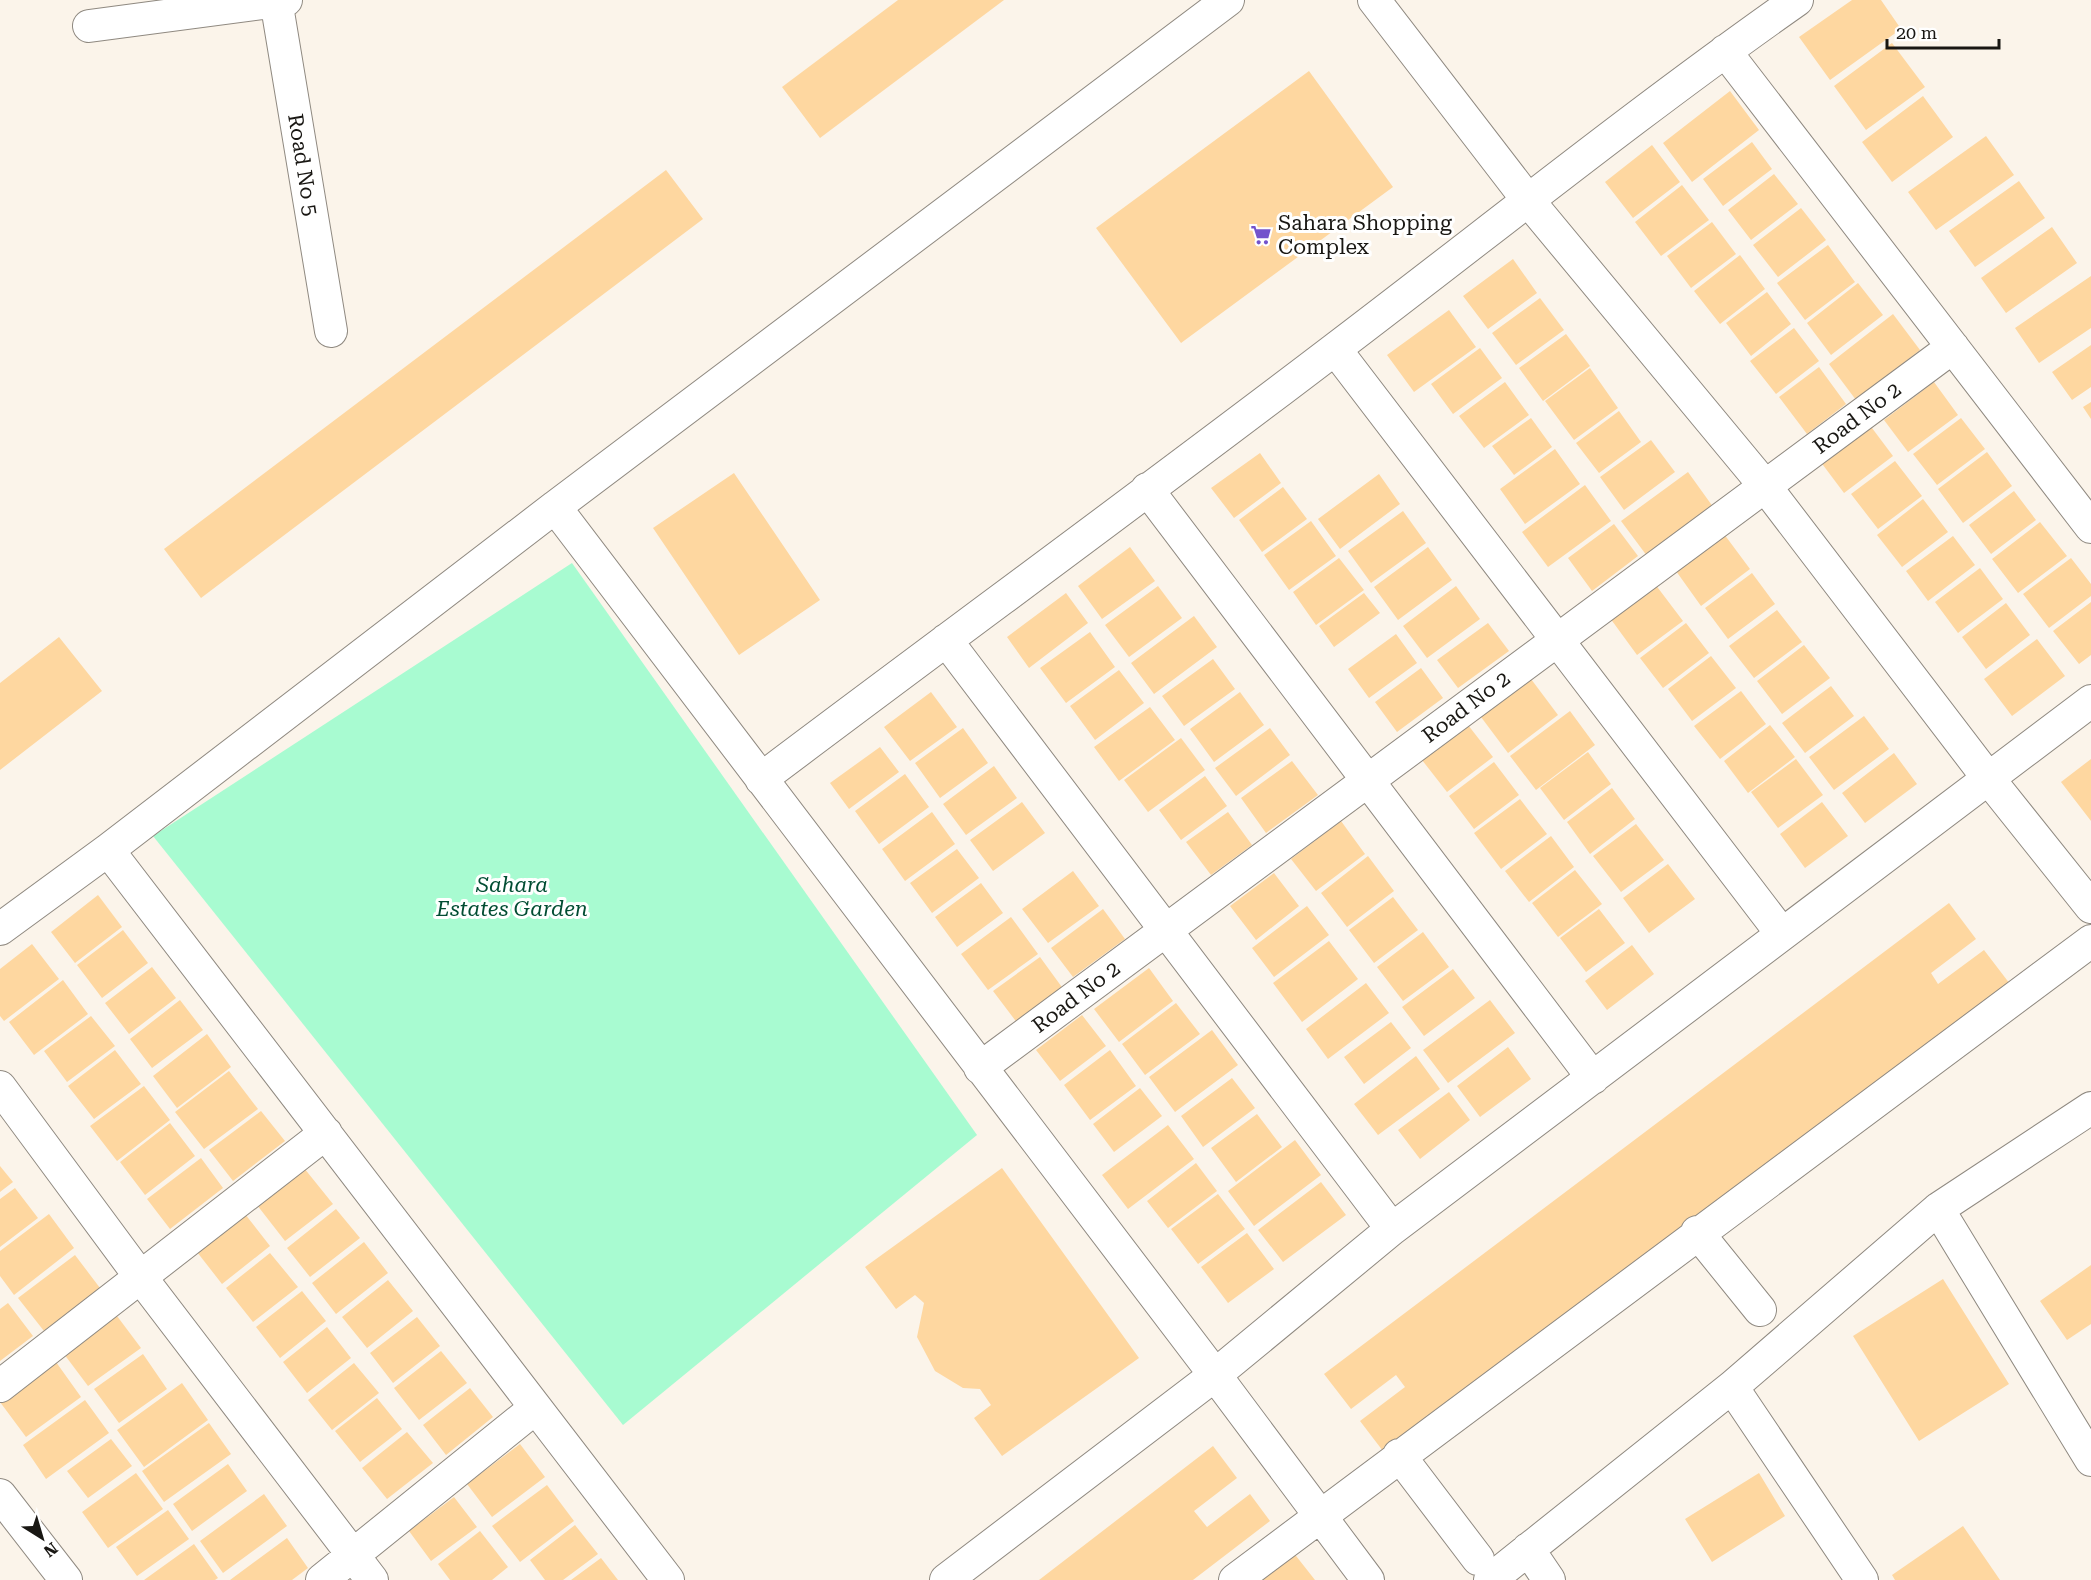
<svg xmlns="http://www.w3.org/2000/svg" width="2091" height="1580" viewBox="0 0 2091 1580" font-family="'Roboto Serif',serif">
	<style>
		.green { fill: #a8fbd1 }
		.building { fill: #fed7a0 }
		.lines { fill: none; stroke-linecap: round; stroke-linejoin: round }
		.street-casing { stroke: #8f8980; stroke-width: 34 }
		.street { stroke: #fff; stroke-width: 32 }
		.labels { text-anchor: middle; dominant-baseline: central; stroke-width: 6; stroke-linejoin: round; paint-order: stroke }
		.street-label { font-size: 21px; fill: #191713; stroke: #fff }
		.poi-label { font-size: 21px; fill: #191713; stroke: #fff; text-anchor: start }
		.park-label { font-size: 21px; font-style: italic; fill: #024d33; stroke: #fff }
	</style>
	<rect width="100%" height="100%" fill="#fbf4ea"/>
	<path class="green" d="M 572,563 L 977,1135 L 623,1425 L 153,836 Z"/>
	<path class="building" d="M 898,0 L 1004,0 L 820,138 L 782,87 Z
		M 1852,0 L 1881,0 L 1901,29 L 1830,80 L 1799,37 Z
		M 1892,43 L 1925,87 L 1866,130 L 1834,86 Z
		M 1309,71 L 1393,187 L 1181,343 L 1096,228 Z
		M 1730,91 L 1759,130 L 1692,182 L 1663,143 Z
		M 1923,96 L 1953,137 L 1892,182 L 1862,142 Z
		M 1986,136 L 2014,175 L 1936,230 L 1908,192 Z
		M 1752,142 L 1772,169 L 1723,206 L 1703,179 Z
		M 1652,145 L 1680,182 L 1633,218 L 1605,182 Z
		M 666,170 L 703,219 L 201,598 L 164,549 Z
		M 1774,174 L 1798,204 L 1751,240 L 1728,210 Z
		M 2019,181 L 2045,218 L 1975,267 L 1949,231 Z
		M 1682,185 L 1709,220 L 1661,256 L 1635,222 Z
		M 1801,208 L 1826,240 L 1778,277 L 1753,245 Z
		M 1712,222 L 1736,254 L 1691,288 L 1667,256 Z
		M 2052,227 L 2077,263 L 2006,313 L 1981,278 Z
		M 1828,245 L 1855,282 L 1805,320 L 1777,283 Z
		M 1740,255 L 1765,289 L 1720,324 L 1694,291 Z
		M 1513,259 L 1537,293 L 1488,329 L 1463,296 Z
		M 2091,276 L 2091,328 L 2039,363 L 2015,328 Z
		M 1858,283 L 1883,315 L 1831,355 L 1807,323 Z
		M 1767,292 L 1791,324 L 1751,356 L 1726,323 Z
		M 1540,298 L 1564,330 L 1516,365 L 1492,333 Z
		M 1449,310 L 1476,347 L 1414,392 L 1387,355 Z
		M 1893,314 L 1920,350 L 1856,400 L 1829,364 Z
		M 1794,328 L 1819,361 L 1776,394 L 1750,361 Z
		M 1566,334 L 1590,366 L 1543,401 L 1519,368 Z
		M 2091,345 L 2091,387 L 2072,400 L 2052,372 Z
		M 1480,348 L 1502,378 L 1453,414 L 1431,384 Z
		M 1819,367 L 1846,404 L 1807,434 L 1779,397 Z
		M 1590,368 L 1618,408 L 1574,440 L 1545,401 Z
		M 1505,382 L 1529,415 L 1484,448 L 1459,416 Z
		M 1934,382 L 1958,415 L 1908,452 L 1884,420 Z
		M 2091,402 L 2091,419 L 2083,407 Z
		M 1619,411 L 1641,442 L 1599,473 L 1576,443 Z
		M 1531,418 L 1552,447 L 1514,475 L 1492,446 Z
		M 1961,418 L 1985,449 L 1937,485 L 1913,454 Z
		M 1869,424 L 1893,456 L 1844,493 L 1820,461 Z
		M 1651,440 L 1675,472 L 1624,510 L 1600,477 Z
		M 1555,449 L 1580,484 L 1525,524 L 1500,489 Z
		M 1987,452 L 2012,486 L 1963,523 L 1938,489 Z
		M 1260,453 L 1281,483 L 1234,518 L 1211,488 Z
		M 1895,461 L 1922,496 L 1878,529 L 1851,494 Z
		M 1688,472 L 1716,511 L 1650,560 L 1621,521 Z
		M 734,473 L 820,600 L 739,655 L 653,528 Z
		M 1379,474 L 1400,504 L 1340,549 L 1318,519 Z
		M 1585,485 L 1611,521 L 1548,567 L 1522,532 Z
		M 1283,487 L 1307,519 L 1262,552 L 1239,520 Z
		M 2014,491 L 2036,520 L 1991,554 L 1969,525 Z
		M 1923,499 L 1948,532 L 1902,567 L 1877,535 Z
		M 1403,511 L 1426,543 L 1371,583 L 1348,551 Z
		M 1311,521 L 1336,556 L 1289,590 L 1264,555 Z
		M 2040,522 L 2067,556 L 2018,593 L 1992,559 Z
		M 1614,524 L 1638,556 L 1592,591 L 1568,558 Z
		M 1724,534 L 1750,569 L 1701,606 L 1676,571 Z
		M 1953,536 L 1975,565 L 1928,601 L 1906,571 Z
		M 1130,547 L 1155,581 L 1102,619 L 1078,586 Z
		M 1428,547 L 1452,580 L 1398,620 L 1374,587 Z
		M 1339,558 L 1364,590 L 1316,625 L 1293,592 Z
		M 2071,558 L 2091,584 L 2091,596 L 2049,628 L 2023,594 Z
		M 1980,568 L 2003,599 L 1958,633 L 1935,602 Z
		M 1752,573 L 1775,604 L 1728,639 L 1705,608 Z
		M 1655,584 L 1683,621 L 1637,655 L 1610,618 Z
		M 1158,586 L 1182,618 L 1129,657 L 1105,625 Z
		M 1456,586 L 1480,619 L 1427,658 L 1403,626 Z
		M 1066,593 L 1088,623 L 1029,668 L 1007,637 Z
		M 1364,593 L 1380,613 L 1334,647 L 1319,626 Z
		M 2091,602 L 2091,655 L 2079,664 L 2053,631 Z
		M 2006,603 L 2030,635 L 1986,669 L 1962,637 Z
		M 1777,610 L 1802,642 L 1754,678 L 1729,646 Z
		M 1194,616 L 1217,647 L 1154,694 L 1131,663 Z
		M 1488,623 L 1509,651 L 1458,688 L 1437,660 Z
		M 1686,623 L 1709,653 L 1663,688 L 1640,658 Z
		M 1090,632 L 1115,667 L 1066,703 L 1040,668 Z
		M 1396,634 L 1417,663 L 1369,698 L 1348,669 Z
		M 59,637 L 102,691 L 0,770 L 0,683 Z
		M 2037,639 L 2065,676 L 2012,716 L 1984,679 Z
		M 1804,645 L 1830,678 L 1782,714 L 1757,681 Z
		M 1711,656 L 1736,688 L 1692,721 L 1668,689 Z
		M 1213,659 L 1235,689 L 1184,726 L 1162,696 Z
		M 1421,668 L 1443,698 L 1397,732 L 1375,702 Z
		M 1119,670 L 1144,703 L 1095,740 L 1070,706 Z
		M 1531,679 L 1558,715 L 1508,753 L 1481,717 Z
		M 1831,686 L 1854,716 L 1805,753 L 1782,723 Z
		M 1741,691 L 1766,724 L 1720,759 L 1694,726 Z
		M 931,692 L 957,727 L 910,761 L 884,727 Z
		M 1240,692 L 1264,725 L 1214,762 L 1190,729 Z
		M 1150,707 L 1175,740 L 1119,781 L 1094,747 Z
		M 1570,711 L 1595,745 L 1536,790 L 1510,756 Z
		M 1864,716 L 1889,749 L 1834,790 L 1809,757 Z
		M 1468,725 L 1493,757 L 1447,792 L 1422,760 Z
		M 1770,725 L 1795,757 L 1748,793 L 1724,761 Z
		M 963,728 L 988,763 L 940,798 L 915,763 Z
		M 1270,728 L 1290,755 L 1236,796 L 1215,768 Z
		M 1181,738 L 1205,770 L 1148,812 L 1124,780 Z
		M 880,747 L 899,772 L 849,809 L 830,783 Z
		M 1588,752 L 1611,784 L 1564,820 L 1540,788 Z
		M 1894,753 L 1917,784 L 1865,823 L 1842,793 Z
		M 1796,759 L 1823,795 L 1778,828 L 1751,792 Z
		M 2091,759 L 2091,821 L 2061,782 Z
		M 1292,761 L 1318,795 L 1266,833 L 1241,798 Z
		M 1494,762 L 1519,795 L 1474,829 L 1449,796 Z
		M 994,766 L 1017,798 L 966,835 L 943,804 Z
		M 905,774 L 929,807 L 879,844 L 855,811 Z
		M 1205,776 L 1227,806 L 1181,840 L 1159,810 Z
		M 1612,788 L 1635,819 L 1590,854 L 1567,822 Z
		M 1520,799 L 1547,834 L 1501,869 L 1474,833 Z
		M 1022,802 L 1045,833 L 993,871 L 970,840 Z
		M 1822,802 L 1848,836 L 1805,868 L 1780,834 Z
		M 932,812 L 955,844 L 905,881 L 882,849 Z
		M 1228,812 L 1252,845 L 1211,875 L 1186,842 Z
		M 1341,821 L 1365,854 L 1316,891 L 1291,859 Z
		M 1636,824 L 1664,860 L 1621,892 L 1593,856 Z
		M 1551,836 L 1574,867 L 1529,902 L 1505,871 Z
		M 957,849 L 979,878 L 932,913 L 910,883 Z
		M 1368,856 L 1394,891 L 1347,927 L 1321,893 Z
		M 1668,864 L 1695,899 L 1649,933 L 1623,898 Z
		M 1575,870 L 1602,904 L 1558,937 L 1532,903 Z
		M 1073,871 L 1099,906 L 1048,943 L 1022,909 Z
		M 1274,873 L 1299,906 L 1256,940 L 1230,906 Z
		M 981,883 L 1003,913 L 957,947 L 935,917 Z
		M 98,895 L 122,927 L 75,963 L 51,932 Z
		M 1393,897 L 1418,930 L 1374,963 L 1349,930 Z
		M 1949,903 L 1976,939 L 1931,973 L 1938,984 L 1984,950 L 2010,984 L 1386,1455 L 1360,1421 L 1405,1387 L 1396,1375 L 1351,1409 L 1324,1374 Z
		M 1307,906 L 1329,935 L 1274,977 L 1252,948 Z
		M 1103,909 L 1125,939 L 1073,977 L 1051,948 Z
		M 1599,909 L 1625,943 L 1586,972 L 1560,938 Z
		M 1011,917 L 1038,954 L 988,990 L 961,954 Z
		M 123,930 L 148,963 L 102,998 L 77,965 Z
		M 1423,932 L 1449,967 L 1403,1001 L 1377,967 Z
		M 1329,941 L 1358,979 L 1302,1022 L 1273,983 Z
		M 32,944 L 59,979 L 4,1021 L 0,1016 L 0,969 Z
		M 1632,945 L 1654,974 L 1607,1010 L 1585,981 Z
		M 1040,957 L 1064,990 L 1018,1024 L 993,991 Z
		M 152,967 L 176,998 L 129,1034 L 105,1003 Z
		M 1149,968 L 1173,1001 L 1119,1042 L 1094,1009 Z
		M 1453,969 L 1475,998 L 1424,1036 L 1402,1007 Z
		M 63,980 L 88,1014 L 34,1055 L 9,1022 Z
		M 1366,983 L 1389,1013 L 1328,1059 L 1306,1029 Z
		M 180,1000 L 203,1030 L 152,1068 L 130,1039 Z
		M 1490,1000 L 1515,1033 L 1448,1083 L 1423,1050 Z
		M 1176,1003 L 1200,1034 L 1145,1075 L 1122,1044 Z
		M 1082,1015 L 1106,1046 L 1060,1081 L 1036,1050 Z
		M 91,1016 L 115,1046 L 67,1082 L 44,1051 Z
		M 1391,1022 L 1411,1048 L 1364,1084 L 1344,1057 Z
		M 1212,1030 L 1238,1065 L 1175,1112 L 1149,1077 Z
		M 207,1034 L 231,1067 L 177,1108 L 153,1076 Z
		M 1508,1047 L 1531,1079 L 1480,1117 L 1457,1086 Z
		M 115,1050 L 141,1084 L 94,1119 L 68,1086 Z
		M 1110,1050 L 1136,1086 L 1090,1120 L 1064,1085 Z
		M 1416,1056 L 1440,1089 L 1378,1135 L 1354,1104 Z
		M 229,1071 L 258,1109 L 204,1149 L 175,1112 Z
		M 1232,1078 L 1255,1108 L 1203,1147 L 1181,1116 Z
		M 144,1086 L 170,1120 L 117,1161 L 90,1126 Z
		M 1140,1088 L 1162,1116 L 1114,1152 L 1093,1124 Z
		M 1449,1092 L 1470,1120 L 1420,1159 L 1398,1130 Z
		M 261,1111 L 285,1141 L 233,1181 L 209,1150 Z
		M 1257,1114 L 1282,1147 L 1236,1182 L 1211,1148 Z
		M 170,1123 L 195,1156 L 145,1195 L 120,1162 Z
		M 1168,1125 L 1194,1159 L 1128,1209 L 1102,1175 Z
		M 1295,1140 L 1321,1175 L 1254,1226 L 1228,1191 Z
		M 201,1158 L 223,1188 L 170,1229 L 147,1199 Z
		M 1196,1163 L 1217,1191 L 1168,1228 L 1147,1201 Z
		M 0,1166 L 13,1182 L 0,1192 Z
		M 304,1168 L 333,1204 L 285,1241 L 257,1205 Z
		M 1002,1168 L 1139,1358 L 1002,1456 L 974,1418 L 991,1405 L 980,1389 L 963,1388 L 935,1371 L 917,1337 L 924,1303 L 915,1295 L 896,1309 L 865,1267 Z
		M 1321,1182 L 1346,1215 L 1283,1262 L 1258,1230 Z
		M 15,1188 L 38,1218 L 0,1247 L 0,1199 Z
		M 1218,1194 L 1245,1229 L 1198,1264 L 1171,1229 Z
		M 336,1209 L 360,1238 L 310,1277 L 287,1248 Z
		M 49,1214 L 74,1248 L 14,1295 L 0,1276 L 0,1251 Z
		M 245,1214 L 270,1246 L 222,1284 L 197,1252 Z
		M 1247,1233 L 1274,1269 L 1228,1303 L 1201,1267 Z
		M 364,1242 L 388,1273 L 336,1314 L 312,1283 Z
		M 270,1253 L 298,1287 L 253,1322 L 226,1288 Z
		M 75,1255 L 100,1288 L 44,1331 L 18,1298 Z
		M 2091,1265 L 2091,1324 L 2067,1340 L 2040,1301 Z
		M 1943,1279 L 2009,1384 L 1919,1441 L 1853,1336 Z
		M 388,1280 L 413,1311 L 367,1348 L 342,1317 Z
		M 302,1291 L 326,1321 L 280,1358 L 256,1327 Z
		M 8,1303 L 33,1336 L 0,1361 L 0,1309 Z
		M 117,1316 L 141,1348 L 88,1386 L 64,1354 Z
		M 417,1317 L 440,1346 L 393,1383 L 370,1353 Z
		M 327,1327 L 351,1358 L 307,1393 L 283,1362 Z
		M 441,1351 L 467,1383 L 419,1420 L 394,1388 Z
		M 143,1354 L 167,1389 L 119,1423 L 94,1389 Z
		M 56,1362 L 81,1397 L 26,1437 L 0,1402 Z
		M 354,1363 L 379,1393 L 332,1430 L 308,1400 Z
		M 182,1383 L 208,1420 L 144,1467 L 117,1430 Z
		M 470,1388 L 493,1417 L 446,1455 L 423,1425 Z
		M 377,1398 L 402,1429 L 360,1462 L 335,1431 Z
		M 85,1400 L 109,1433 L 46,1479 L 23,1445 Z
		M 209,1423 L 231,1454 L 164,1502 L 142,1471 Z
		M 407,1432 L 433,1463 L 387,1499 L 362,1468 Z
		M 111,1439 L 132,1466 L 88,1498 L 67,1471 Z
		M 520,1444 L 545,1477 L 492,1517 L 467,1484 Z
		M 1213,1446 L 1237,1478 L 1194,1511 L 1207,1527 L 1250,1494 L 1270,1521 L 1193,1580 L 1039,1580 Z
		M 228,1464 L 247,1491 L 192,1531 L 173,1504 Z
		M 136,1473 L 163,1509 L 108,1548 L 82,1512 Z
		M 1759,1473 L 1785,1516 L 1712,1562 L 1685,1519 Z
		M 547,1485 L 574,1521 L 520,1562 L 492,1526 Z
		M 264,1494 L 287,1526 L 223,1573 L 200,1541 Z
		M 454,1497 L 477,1527 L 431,1561 L 409,1531 Z
		M 168,1510 L 189,1539 L 137,1576 L 116,1547 Z
		M 575,1525 L 598,1554 L 563,1580 L 545,1580 L 530,1560 Z
		M 1963,1526 L 2000,1580 L 1895,1580 L 1892,1575 Z
		M 480,1531 L 508,1567 L 492,1580 L 450,1580 L 438,1564 Z
		M 287,1538 L 308,1568 L 292,1580 L 230,1580 Z
		M 194,1544 L 218,1578 L 215,1580 L 144,1580 Z
		M 1289,1547 L 1315,1580 L 1246,1580 Z
		M 601,1558 L 618,1580 L 571,1580 Z"/>
	<g class="lines">
		<g class="street-casing">
			<path id="street" d="M 276,0 L 331,331
				M 1374,0 L 1527,199 L 1765,486 L 1988,778 L 2091,907
				M 89,26 L 286,0
				M 1725,51 L 2091,527
				M 1335,349 L 1782,934
				M 1147,489 L 1593,1078
				M 555,507 L 1228,0
				M 946,640 L 1392,1229
				M 761,779 C 952,635 1145,494 1335,349 C 1489,232 1639,111 1797,0
				M 0,929 L 108,850
				M 980,1068 L 1953,347
				M 0,1087 L 139,1275 L 372,1580
				M 1938,1209 L 2091,1460
				M 1697,1232 L 1760,1310
				M 0,1386 L 326,1133
				M 1732,1387 L 1862,1580
				M 1399,1455 L 1478,1559
				M 0,1495 L 66,1580
				M 1528,1549 L 1549,1580
				M 322,1580 L 534,1409
				M 668,1580 L 108,850 L 555,507 L 1215,1375 L 1368,1580
				M 946,1580 L 1215,1375 L 1392,1229 L 2091,701
				M 1235,1580 L 2091,941
				M 1490,1580 L 1732,1387 L 1938,1209 L 2091,1108"/>
		</g>
		<use href="#street" class="street"/>
	</g>
	<defs>
		<g id="supermarket-bare" transform="scale(1.62)"><path d="M-6-5.5h2.5l.6 2H6L4.5 2H-2.5L-4.4-4H-6ZM-1.5 3.2a1.3 1.3 0 1 0 .1 0ZM3 3.2a1.3 1.3 0 1 0 .1 0Z" fill="#7353cc" stroke="#fff" stroke-width="2.5" paint-order="stroke"/></g>
	</defs>
	<g fill-rule="evenodd">
		<use href="#supermarket-bare" x="1261" y="235"/>
	</g>
	<g class="labels">
		<g class="street-label">
			<text transform="translate(303 165) rotate(81)">Road No 5</text>
			<text transform="translate(1857 418) rotate(-37)">Road No 2</text>
			<text transform="translate(1466 707) rotate(-37)">Road No 2</text>
			<text transform="translate(1076 997) rotate(-37)">Road No 2</text>
		</g>
		<g class="poi-label">
			<text x="1278" y="223">Sahara Shopping<tspan x="1278" dy="24">Complex</tspan></text>
		</g>
		<g class="park-label">
			<text x="512" y="885">Sahara<tspan x="512" dy="24">Estates Garden</tspan></text>
		</g>
	</g>
	<g transform="translate(42 1538) rotate(143)" stroke="#ffffff" stroke-width="4.5" paint-order="stroke">
	<path d="M0-4.5L10 22L0 15L-10 22Z" fill="#191713"/>
	<text y="-9" font-size="16" font-weight="bold" text-anchor="middle" fill="#191713">N</text>
	</g>
	<path d="M1887 39v9h112v-9" fill="none" stroke="#191713" stroke-width="3"/>
	<text x="1896" y="39" font-size="18" fill="#191713" stroke="#ffffff" stroke-width="4.5" paint-order="stroke">20 m</text>
</svg>
